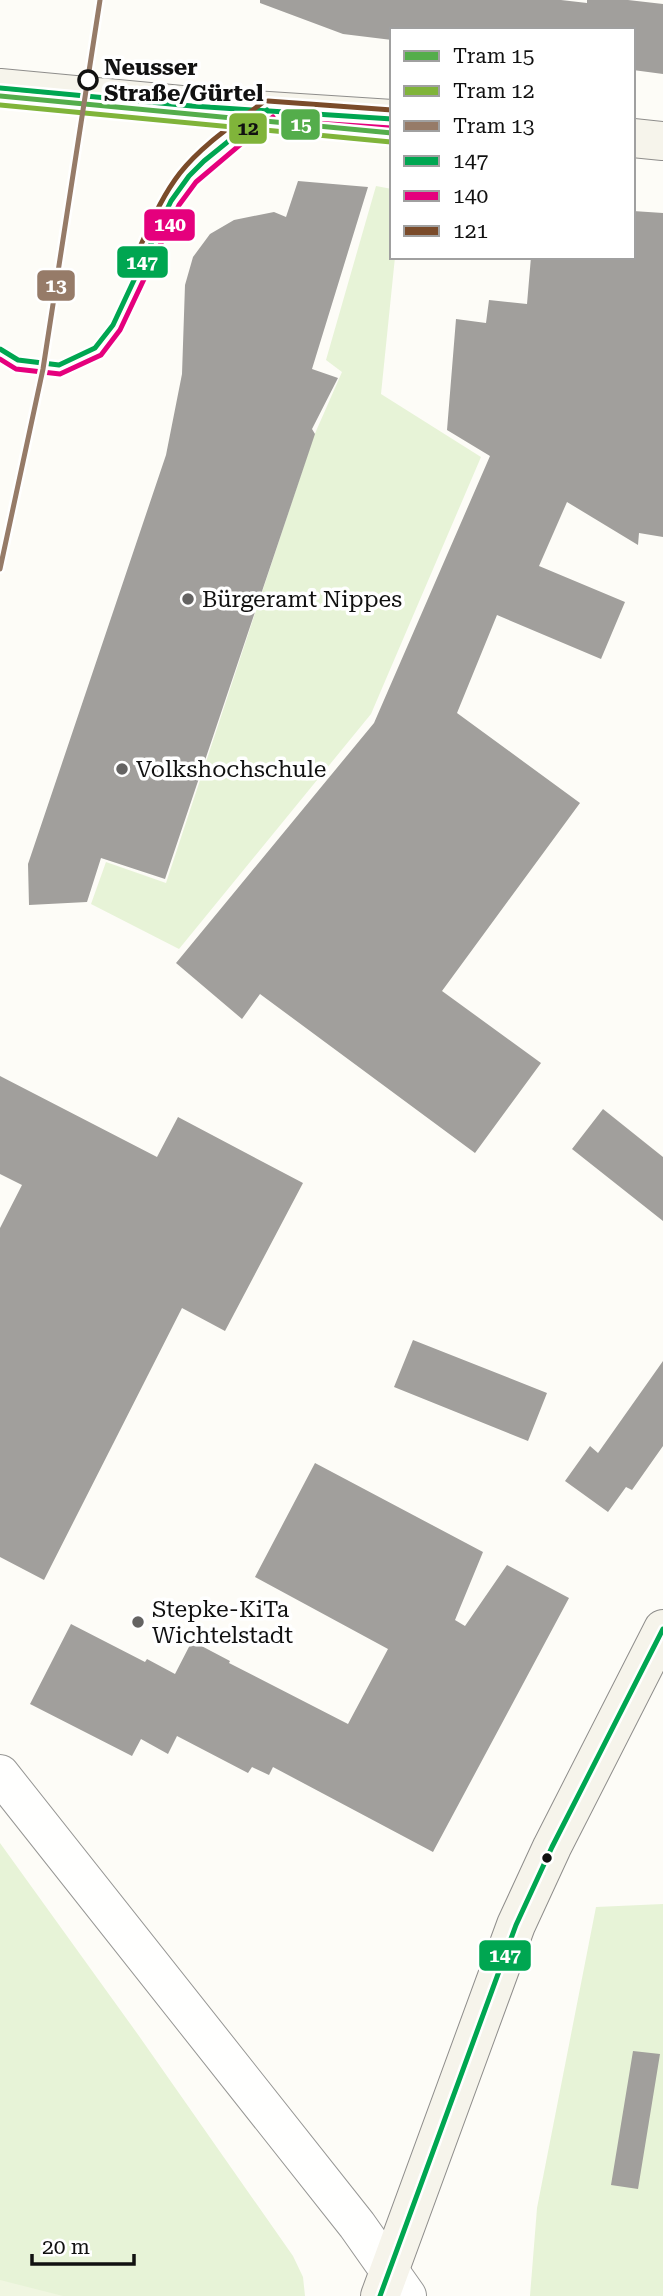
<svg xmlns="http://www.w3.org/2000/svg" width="663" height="2296" viewBox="0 0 663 2296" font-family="'Roboto Serif',serif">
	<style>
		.green { fill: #e7f3d7 }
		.pitch { fill: #f0f6e1 }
		.building { fill: #a19f9c }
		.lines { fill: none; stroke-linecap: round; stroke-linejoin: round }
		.street-casing { stroke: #979795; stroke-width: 40 }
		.secondary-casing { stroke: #8e8d8b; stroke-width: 40 }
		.street { stroke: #fffffe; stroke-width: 38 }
		.secondary { stroke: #f6f4eb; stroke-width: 38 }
		.bus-1-casing { stroke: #fff; stroke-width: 10 }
		.bus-2-casing { stroke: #fff; stroke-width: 10 }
		.bus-3-casing { stroke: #fff; stroke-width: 10 }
		.bus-1 { stroke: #00a651; stroke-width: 5 }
		.bus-2 { stroke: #e5007d; stroke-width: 5 }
		.bus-3 { stroke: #7a4b2a; stroke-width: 5 }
		.tram-1-casing { stroke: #fff; stroke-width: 10 }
		.tram-2-casing { stroke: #fff; stroke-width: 10 }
		.tram-3-casing { stroke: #fff; stroke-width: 10 }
		.tram-1 { stroke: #54ad4b; stroke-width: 5 }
		.tram-2 { stroke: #80b43a; stroke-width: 5 }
		.tram-3 { stroke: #967b68; stroke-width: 5 }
		.stop-dot { fill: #fff; stroke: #111; stroke-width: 3.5 }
		.poi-dot { fill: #646362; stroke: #fff; stroke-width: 2.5 }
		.bus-dot { fill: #111; stroke: #fff; stroke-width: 2.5 }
		.labels { text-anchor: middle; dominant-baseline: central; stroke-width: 7; stroke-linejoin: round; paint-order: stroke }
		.stop-label { font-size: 23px; font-weight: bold; fill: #111; stroke: #fff; text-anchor: start }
		.poi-label { font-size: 23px; fill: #111; stroke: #fff; text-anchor: start }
		.line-badge { stroke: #fff; stroke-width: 2.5 }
		.badge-label { font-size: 19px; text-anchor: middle; font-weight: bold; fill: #fff }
		.pale-badge-label { font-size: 19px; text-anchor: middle; font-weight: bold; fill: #111 }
	</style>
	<rect width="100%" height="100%" fill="#fdfcf7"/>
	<path class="green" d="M 376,186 L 392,189 L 392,257 L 395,257 L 381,394 L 481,457 L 371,714 L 179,949 L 91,904 L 106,862 L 166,883 L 313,438 L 342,372 L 326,360 Z
		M 0,1843 L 139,2036 L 293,2256 L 303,2277 L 305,2296 L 0,2296 Z
		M 663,1904 L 663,2296 L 530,2296 L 537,2208 L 596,1907 Z"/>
	<path class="pitch" d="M 0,2280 L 63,2296 L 0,2296 Z"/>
	<path class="building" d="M 260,0 L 561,0 L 587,3 L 587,0 L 628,0 L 663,4 L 663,74 L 633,70 L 633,30 L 392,30 L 392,40 L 343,34 L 260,3 Z
		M 298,181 L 368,187 L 312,369 L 338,378 L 312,429 L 315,434 L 165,879 L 101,858 L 87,902 L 29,905 L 28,864 L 166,455 L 182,374 L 185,285 L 193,257 L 210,234 L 234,220 L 274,212 L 286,217 Z
		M 633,211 L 663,213 L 663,537 L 639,533 L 638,545 L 567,502 L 539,566 L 625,602 L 601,659 L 497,615 L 457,713 L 580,803 L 442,991 L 541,1063 L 475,1153 L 260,994 L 242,1019 L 176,963 L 374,723 L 490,456 L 447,430 L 456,319 L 486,323 L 489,300 L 527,304 L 531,257 L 633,257 Z
		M 0,1076 L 157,1157 L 178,1117 L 303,1183 L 225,1331 L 182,1308 L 44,1580 L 0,1557 L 0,1228 L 22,1185 L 0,1174 Z
		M 603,1109 L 663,1157 L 663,1221 L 572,1149 Z
		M 413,1340 L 547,1393 L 528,1441 L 394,1387 Z
		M 663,1361 L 663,1446 L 632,1490 L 626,1487 L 608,1512 L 565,1481 L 590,1446 L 598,1453 Z
		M 315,1463 L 483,1552 L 455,1620 L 465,1626 L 507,1565 L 569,1598 L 433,1852 L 273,1767 L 269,1775 L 252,1767 L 248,1773 L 177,1736 L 168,1754 L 141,1739 L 132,1756 L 30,1704 L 71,1624 L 145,1662 L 147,1659 L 175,1674 L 192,1641 L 230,1661 L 229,1663 L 348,1724 L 388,1649 L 255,1577 Z
		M 633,2051 L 660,2054 L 638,2189 L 611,2185 Z"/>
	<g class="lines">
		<g class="street-casing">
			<path id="street" d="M 0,1774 L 357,2225 L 407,2296"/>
		</g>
		<g class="secondary-casing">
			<path id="secondary" d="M 0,88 L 192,106 L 392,119
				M 633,138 L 663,141
				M 380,2296 L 516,1925 L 552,1847 L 663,1629"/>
		</g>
		<use href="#street" class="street"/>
		<use href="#secondary" class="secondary"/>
		<g class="bus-1-casing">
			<path id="bus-1" d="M 0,88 L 192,106 L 392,119
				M 0,349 L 18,360 L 59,365 L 95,348 L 113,325 L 171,201 L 189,176 L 204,161 L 267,110
				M 380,2296 L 516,1925 L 552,1847 L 663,1629"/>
		</g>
		<g class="bus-2-casing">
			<path id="bus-2" d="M 0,97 L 191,115 L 391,128
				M 0,359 L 16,369 L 60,374 L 101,355 L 120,330 L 179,205 L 196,182 L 273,117"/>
		</g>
		<g class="bus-3-casing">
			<path id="bus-3" d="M 268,101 L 392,110
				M 139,249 C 151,223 162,196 180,173 C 202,145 233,125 262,103"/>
		</g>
		<use href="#bus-1" class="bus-1"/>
		<use href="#bus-2" class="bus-2"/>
		<use href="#bus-3" class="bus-3"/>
		<g class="tram-1-casing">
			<path id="tram-1" d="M 0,96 L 392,133"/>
		</g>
		<g class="tram-2-casing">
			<path id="tram-2" d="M 0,105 L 391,142"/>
		</g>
		<g class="tram-3-casing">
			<path id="tram-3" d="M 0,569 L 43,369 L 100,0"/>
		</g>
		<use href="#tram-1" class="tram-1"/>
		<use href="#tram-2" class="tram-2"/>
		<use href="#tram-3" class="tram-3"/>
	</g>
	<circle class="stop-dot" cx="88" cy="80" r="9"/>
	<g class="poi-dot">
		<circle cx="188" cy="599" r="7"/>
		<circle cx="122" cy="769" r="7"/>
		<circle cx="138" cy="1622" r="7"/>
	</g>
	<circle class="bus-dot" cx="547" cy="1858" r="6"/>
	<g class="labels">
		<g class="stop-label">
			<text x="104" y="67">Neusser<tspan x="104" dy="26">Straße/Gürtel</tspan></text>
		</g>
		<g class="poi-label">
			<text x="202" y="599">Bürgeramt Nippes</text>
			<text x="136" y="769">Volkshochschule</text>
			<text x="152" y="1609">Stepke-KiTa<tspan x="152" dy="26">Wichtelstadt</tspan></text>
		</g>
	</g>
	<g class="line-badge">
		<rect x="280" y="108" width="41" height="33" rx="7" fill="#54ad4b"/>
		<rect x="228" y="112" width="40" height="33" rx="7" fill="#80b43a"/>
		<rect x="143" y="208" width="53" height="34" rx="7" fill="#e5007d"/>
		<rect x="116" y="245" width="53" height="34" rx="7" fill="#00a651"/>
		<rect x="36" y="269" width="40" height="33" rx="7" fill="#967b68"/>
		<rect x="478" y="1939" width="54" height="33" rx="7" fill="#00a651"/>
	</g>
	<g class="badge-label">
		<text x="301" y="131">15</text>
		<text x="170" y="231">140</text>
		<text x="142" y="269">147</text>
		<text x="56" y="292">13</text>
		<text x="505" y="1962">147</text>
	</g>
	<g class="pale-badge-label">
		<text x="248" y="135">12</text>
	</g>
	<rect x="390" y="28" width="245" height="231" fill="#ffffff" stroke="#a0a0a0" stroke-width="2"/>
	<rect x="404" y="51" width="35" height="10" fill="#54ad4b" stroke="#a0a0a0" stroke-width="2"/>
	<text x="453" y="63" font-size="21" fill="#111111">Tram 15</text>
	<rect x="404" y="86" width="35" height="10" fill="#80b43a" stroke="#a0a0a0" stroke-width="2"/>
	<text x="453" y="98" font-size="21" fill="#111111">Tram 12</text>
	<rect x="404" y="121" width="35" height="10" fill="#967b68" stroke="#a0a0a0" stroke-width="2"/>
	<text x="453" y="133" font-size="21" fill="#111111">Tram 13</text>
	<rect x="404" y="156" width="35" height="10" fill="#00a651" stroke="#a0a0a0" stroke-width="2"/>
	<text x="453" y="168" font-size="21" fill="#111111">147</text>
	<rect x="404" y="191" width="35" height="10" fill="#e5007d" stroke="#a0a0a0" stroke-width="2"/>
	<text x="453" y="203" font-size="21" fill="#111111">140</text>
	<rect x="404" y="226" width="35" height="10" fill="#7a4b2a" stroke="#a0a0a0" stroke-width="2"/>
	<text x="453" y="238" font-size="21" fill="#111111">121</text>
	<path d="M32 2254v10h102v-10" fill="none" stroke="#111111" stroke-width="3.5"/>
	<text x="42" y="2254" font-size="21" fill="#111111" stroke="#ffffff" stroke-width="5" paint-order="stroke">20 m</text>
</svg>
